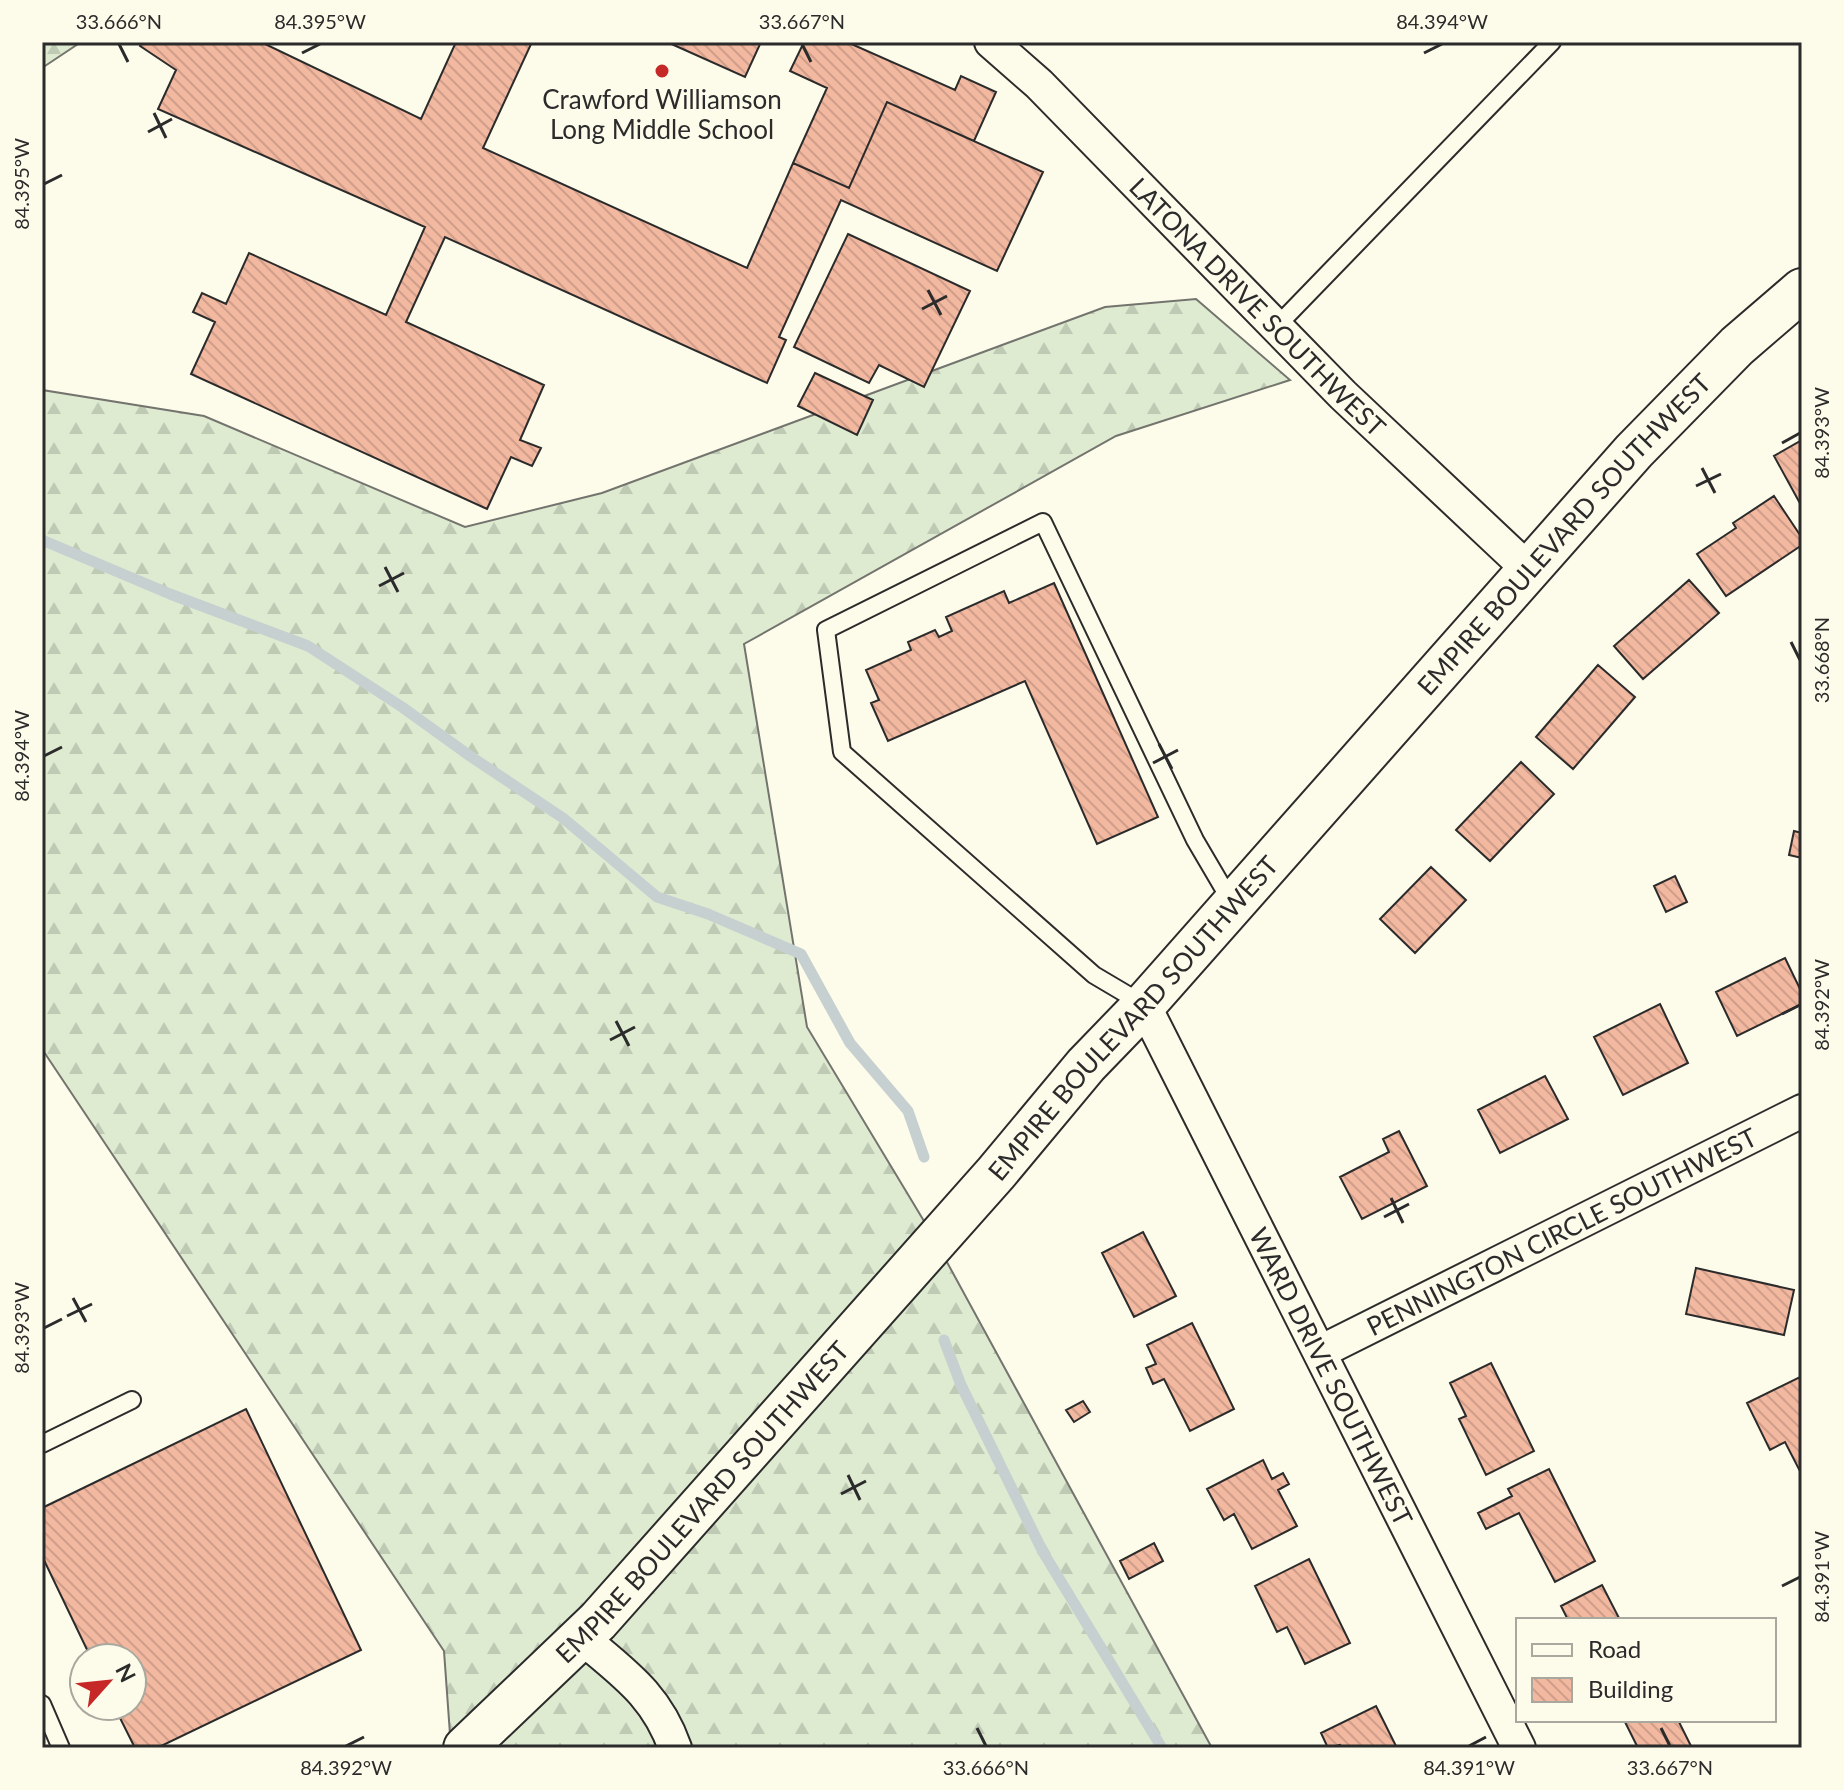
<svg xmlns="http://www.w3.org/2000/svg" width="1844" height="1790" viewBox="0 0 1844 1790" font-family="Lato,sans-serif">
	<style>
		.forest { fill: url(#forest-firs); stroke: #74746e; stroke-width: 2 }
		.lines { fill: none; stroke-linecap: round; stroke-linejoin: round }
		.stream { stroke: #c7d0d0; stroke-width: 11 }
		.building { fill: url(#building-back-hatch); stroke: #2b2b2b; stroke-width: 2 }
		.service-casing { stroke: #2b2b2b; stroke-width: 20 }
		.minor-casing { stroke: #2b2b2b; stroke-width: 36 }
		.tertiary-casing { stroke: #2b2b2b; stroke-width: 46 }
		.service { stroke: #fdfbea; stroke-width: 16 }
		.minor { stroke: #fdfbea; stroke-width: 32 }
		.tertiary { stroke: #fdfbea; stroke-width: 42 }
		.ticks { fill: none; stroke: #2b2b2b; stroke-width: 3 }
		.poi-dot { fill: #c62828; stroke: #fdfbea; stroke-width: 3 }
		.labels { text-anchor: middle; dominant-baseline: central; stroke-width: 6; stroke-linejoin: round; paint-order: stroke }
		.poi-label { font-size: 26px; fill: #2b2b2b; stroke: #fdfbea }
		.street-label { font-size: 26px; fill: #2b2b2b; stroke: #fdfbea }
		.neatline { fill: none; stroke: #2b2b2b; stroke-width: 3 }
		.ticks-label { font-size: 20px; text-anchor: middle; fill: #2b2b2b }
	</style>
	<defs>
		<pattern id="forest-firs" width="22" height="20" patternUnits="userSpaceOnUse" patternTransform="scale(2)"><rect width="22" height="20" fill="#deebd1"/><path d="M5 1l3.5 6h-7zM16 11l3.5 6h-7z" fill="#bfcab4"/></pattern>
		<pattern id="building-back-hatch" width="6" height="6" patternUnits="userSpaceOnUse" patternTransform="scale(2)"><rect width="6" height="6" fill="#f2b8a0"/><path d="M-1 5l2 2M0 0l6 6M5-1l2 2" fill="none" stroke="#d09e8a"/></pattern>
	</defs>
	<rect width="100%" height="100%" fill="#fdfbea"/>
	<path class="forest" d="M 42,42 L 81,42 L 42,68 Z
		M 1196,299 L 1290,380 L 1116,436 L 744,644 L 807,1027 L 930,1231 L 1212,1748 L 451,1748 L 444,1651 L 42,1049 L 42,390 L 204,416 L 465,527 L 602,493 L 1105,307 Z"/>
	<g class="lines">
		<path class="stream" d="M 42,540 L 170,594 L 308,646 L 402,707 L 470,756 L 563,818 L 657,897 L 708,914 L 801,954 L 850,1043 L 908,1111 L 924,1157
			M 944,1340 L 961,1385 L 1043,1552 L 1162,1748"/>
	</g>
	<path class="building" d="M 142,42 L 261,42 L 421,119 L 456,42 L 532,42 L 483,148 L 747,268 L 793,163 L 849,188 L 887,102 L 1043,172 L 997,271 L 841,200 L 779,337 L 786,340 L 767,383 L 445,237 L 406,322 L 544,385 L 520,440 L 541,448 L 532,466 L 511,457 L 487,509 L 191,374 L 215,322 L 193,312 L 202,293 L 226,304 L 249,253 L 386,315 L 425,227 L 158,109 L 176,70 L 140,46 Z
		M 667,42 L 761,42 L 745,77 Z
		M 804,42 L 847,42 L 955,90 L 961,76 L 996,92 L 974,141 L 887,102 L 849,188 L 793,163 L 827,88 L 790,71 Z
		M 848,234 L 970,291 L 924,387 L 879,365 L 869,383 L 794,347 Z
		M 815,373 L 873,400 L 857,435 L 798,406 Z
		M 1802,440 L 1802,507 L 1774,456 Z
		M 1774,496 L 1802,538 L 1802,545 L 1726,596 L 1697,554 L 1736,528 L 1733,523 Z
		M 1689,580 L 1719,613 L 1643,679 L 1614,646 Z
		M 1054,583 L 1158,817 L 1097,844 L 1025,681 L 888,741 L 871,703 L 879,700 L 866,670 L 911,650 L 908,642 L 935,630 L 939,637 L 952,631 L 946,617 L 1004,591 L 1009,603 Z
		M 1598,665 L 1635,697 L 1573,769 L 1536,737 Z
		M 1521,762 L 1554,794 L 1490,861 L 1456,830 Z
		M 1794,831 L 1802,833 L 1802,858 L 1789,855 Z
		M 1431,867 L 1466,900 L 1415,953 L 1380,919 Z
		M 1675,876 L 1687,902 L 1666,912 L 1654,886 Z
		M 1785,958 L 1802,993 L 1802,1004 L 1737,1036 L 1716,992 Z
		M 1660,1004 L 1688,1063 L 1623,1095 L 1594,1037 Z
		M 1545,1076 L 1568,1119 L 1500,1153 L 1478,1110 Z
		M 1399,1131 L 1427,1186 L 1362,1219 L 1340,1177 L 1389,1152 L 1383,1139 Z
		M 1143,1232 L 1176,1296 L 1134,1317 L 1102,1253 Z
		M 1696,1268 L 1794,1290 L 1784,1335 L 1686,1314 Z
		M 1192,1323 L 1234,1409 L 1190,1431 L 1164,1379 L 1153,1384 L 1146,1368 L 1156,1364 L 1147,1345 Z
		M 1491,1363 L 1534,1451 L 1486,1475 L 1459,1419 L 1466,1416 L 1450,1383 Z
		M 1802,1376 L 1802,1475 L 1785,1442 L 1770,1450 L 1747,1403 Z
		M 1083,1401 L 1090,1412 L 1074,1422 L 1066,1410 Z
		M 246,1409 L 361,1650 L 157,1748 L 135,1748 L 114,1706 L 132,1706 L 132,1658 L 91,1658 L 42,1556 L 42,1508 Z
		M 1263,1460 L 1272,1479 L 1283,1473 L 1289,1484 L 1278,1490 L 1297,1526 L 1252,1549 L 1234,1514 L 1224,1520 L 1207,1489 Z
		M 1549,1469 L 1595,1561 L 1555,1582 L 1519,1513 L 1486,1529 L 1478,1513 L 1512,1496 L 1508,1489 Z
		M 1154,1543 L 1163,1561 L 1129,1579 L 1120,1561 Z
		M 1309,1559 L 1350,1643 L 1305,1664 L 1287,1627 L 1277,1632 L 1255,1586 Z
		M 1602,1585 L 1620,1620 L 1568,1620 L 1561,1606 Z
		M 1376,1706 L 1397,1748 L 1342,1748 L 1340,1745 L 1328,1748 L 1321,1733 Z
		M 1624,1720 L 1678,1720 L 1692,1748 L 1638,1748 Z"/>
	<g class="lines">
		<g class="service-casing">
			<path id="service" d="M 1275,328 L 1552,42
				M 1143,1004 L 1094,975 L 842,752 L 826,630 L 1043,522 L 1195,840 L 1232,903
				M 42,1444 L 132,1400
				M 42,1704 L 61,1748"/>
		</g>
		<g class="minor-casing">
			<g id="minor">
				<path id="s1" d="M 991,42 L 1039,84 L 1343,395 L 1529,570"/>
				<path id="s2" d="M 1144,1005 L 1519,1748"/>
				<path id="s3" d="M 1320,1352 L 1802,1111"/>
				<path d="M 581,1637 C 623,1673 656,1694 675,1748"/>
			</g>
		</g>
		<g class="tertiary-casing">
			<g id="tertiary">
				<path id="s4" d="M 465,1748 L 598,1621 L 996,1173 L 1086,1065 L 1144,1005 L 1634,451 L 1737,346 L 1802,290"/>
			</g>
		</g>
		<use href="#service" class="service"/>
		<use href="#minor" class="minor"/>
		<use href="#tertiary" class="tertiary"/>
	</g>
	<path class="ticks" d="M 119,44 L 128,62M 802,44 L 811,62M 302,53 L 320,44M 1424,53 L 1442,44M 154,113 L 166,138M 148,132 L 172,119M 44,184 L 62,175M 928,290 L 941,315M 922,309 L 947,296M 1782,443 L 1800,433M 1702,468 L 1715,493M 1696,486 L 1721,474M 385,567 L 398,592M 379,586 L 404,573M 1791,642 L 1800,660M 1159,744 L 1172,769M 44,756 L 62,747M 1153,763 L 1178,750M 1782,1014 L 1800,1005M 616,1021 L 629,1046M 610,1040 L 635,1027M 1391,1198 L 1403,1223M 1384,1217 L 1409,1204M 73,1298 L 86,1322M 67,1316 L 92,1304M 44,1328 L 62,1319M 848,1475 L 860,1500M 841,1494 L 866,1481M 1782,1586 L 1800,1577M 977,1728 L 986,1746M 1661,1728 L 1670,1746M 346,1746 L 364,1737M 1469,1746 L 1486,1737"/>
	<circle class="poi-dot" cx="662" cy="71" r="8"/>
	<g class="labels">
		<g class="poi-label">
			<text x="662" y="99">Crawford Williamson<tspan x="662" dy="30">Long Middle School</tspan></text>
		</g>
		<g class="street-label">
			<text stroke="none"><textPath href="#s1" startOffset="376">LATONA DRIVE SOUTHWEST</textPath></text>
			<text stroke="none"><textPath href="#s4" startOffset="1638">EMPIRE BOULEVARD SOUTHWEST</textPath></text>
			<text stroke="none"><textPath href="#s4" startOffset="990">EMPIRE BOULEVARD SOUTHWEST</textPath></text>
			<text stroke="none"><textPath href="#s3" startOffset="270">PENNINGTON CIRCLE SOUTHWEST</textPath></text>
			<text stroke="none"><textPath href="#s2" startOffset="416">WARD DRIVE SOUTHWEST</textPath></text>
			<text stroke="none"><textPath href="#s4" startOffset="342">EMPIRE BOULEVARD SOUTHWEST</textPath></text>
		</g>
	</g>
	<rect width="1844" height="1790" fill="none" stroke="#fdfbea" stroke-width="88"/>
	<rect x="1516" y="1618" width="260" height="104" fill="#fdfbea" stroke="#a9a89e" stroke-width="2"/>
	<rect x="1532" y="1644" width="40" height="12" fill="#fdfbea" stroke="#a9a89e" stroke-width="2"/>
	<text x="1588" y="1658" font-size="24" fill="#2b2b2b">Road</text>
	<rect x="1532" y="1678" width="40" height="24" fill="url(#building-back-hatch)" stroke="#a9a89e" stroke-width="2"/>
	<text x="1588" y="1698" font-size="24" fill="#2b2b2b">Building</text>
	<g transform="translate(108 1682) rotate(63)"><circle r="38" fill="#fdfbea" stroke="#a9a89e" stroke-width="2"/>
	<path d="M0-6L14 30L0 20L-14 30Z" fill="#c62828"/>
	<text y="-12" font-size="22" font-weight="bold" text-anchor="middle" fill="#2b2b2b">N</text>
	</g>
	<rect x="44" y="44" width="1756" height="1702" class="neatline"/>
	<g class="ticks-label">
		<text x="119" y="29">33.666°N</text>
		<text x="320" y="29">84.395°W</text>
		<text x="802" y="29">33.667°N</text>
		<text x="1442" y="29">84.394°W</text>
		<text transform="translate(22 184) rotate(-90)" y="7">84.395°W</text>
		<text transform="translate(1822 433) rotate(-90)" y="7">84.393°W</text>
		<text transform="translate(1822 660) rotate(-90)" y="7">33.668°N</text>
		<text transform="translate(22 756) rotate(-90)" y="7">84.394°W</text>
		<text transform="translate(1822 1005) rotate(-90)" y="7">84.392°W</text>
		<text transform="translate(22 1328) rotate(-90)" y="7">84.393°W</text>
		<text transform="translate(1822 1577) rotate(-90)" y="7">84.391°W</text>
		<text x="346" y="1775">84.392°W</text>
		<text x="986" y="1775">33.666°N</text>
		<text x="1469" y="1775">84.391°W</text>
		<text x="1670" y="1775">33.667°N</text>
	</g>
</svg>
